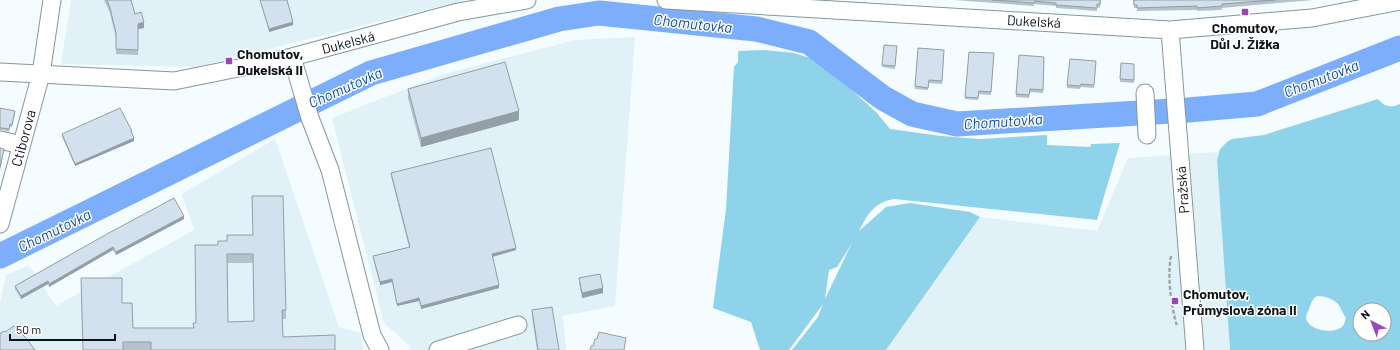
<svg xmlns="http://www.w3.org/2000/svg" width="1400" height="350" viewBox="0 0 1400 350" font-family="Barlow,sans-serif">
	<style>
		.built { fill: #e0f1f7 }
		.green { fill: #8fd3ea; fill-rule: evenodd }
		.lines { fill: none; stroke-linecap: round; stroke-linejoin: round }
		.river { stroke: #7caefb; stroke-width: 25 }
		.minor-casing { stroke: #85979e; stroke-width: 19 }
		.path { stroke: #a0a8ab; stroke-width: 2.5; stroke-dasharray: 4 2; stroke-linecap: butt }
		.minor { stroke: #fff; stroke-width: 17 }
		.wall { fill: #b5c2cc; fill-rule: evenodd }
		.shaded-wall { fill: #939ea6 }
		.building { fill: #d2e1ed; stroke: #939ea6; fill-rule: evenodd }
		.poi-dot { fill: #9849b9; stroke: #fff; stroke-width: 1.5 }
		.labels { text-anchor: middle; dominant-baseline: central; stroke-width: 3; stroke-linejoin: round; paint-order: stroke }
		.street-label { font-size: 14px; fill: #0d1417; stroke: #fff }
		.poi-label { font-size: 14px; font-weight: bold; fill: #0d1417; stroke: #fff; text-anchor: start }
		.water-label { font-size: 15px; font-style: italic; fill: #104da5; stroke: #fff }
	</style>
	<rect width="100%" height="100%" fill="#f4fcff"/>
	<path class="built" d="M 71,0 L 466,0 L 196,67 L 61,64 Z
		M 635,37 L 615,306 L 563,316 L 566,350 L 411,350 L 409,345 L 384,323 L 332,118 L 444,74 L 575,40 Z
		M 275,139 L 339,327 L 361,333 L 363,350 L 0,350 L 0,303 L 6,275 L 29,265 L 56,306 L 194,230 L 182,194 Z
		M 1218,152 L 1217,160 L 1230,350 L 886,350 L 980,217 L 1097,231 L 1128,158 Z"/>
	<path class="green" d="M 764,50 L 794,53 L 816,60 L 830,70 L 877,113 L 890,129 L 941,136 L 980,139 L 1047,135 L 1047,145 L 1090,147 L 1091,144 L 1120,143 L 1097,220 L 894,199 C 873,203 868,214 859,231 L 886,207 L 910,203 L 970,212 L 980,217 L 886,350 L 792,350 L 818,317 L 823,304 L 789,350 L 760,350 L 751,322 L 713,308 L 726,209 L 734,67 L 738,62 L 738,51 ZM 852,243 L 825,299 L 829,270 L 837,267 Z
		M 1378,99 C 1385,107 1390,108 1400,104 L 1400,350 L 1230,350 L 1217,160 L 1220,149 L 1227,142 L 1232,139 L 1264,135 ZM 1317,296 C 1324,296 1336,299 1340,307 C 1342,311 1343,314 1346,318 C 1345,321 1344,325 1342,327 C 1334,334 1308,331 1306,318 C 1306,315 1309,310 1310,306 C 1312,302 1313,298 1317,296 ZM 1360,310 L 1384,310 L 1384,334 L 1360,334 Z"/>
	<g class="lines">
		<path class="river" d="M 0,256 L 371,73 L 559,19 L 599,13 L 756,29 L 809,42 L 883,98 L 912,114 L 957,124 L 1188,110 L 1257,104 L 1400,48"/>
		<g class="minor-casing">
			<path id="minor" d="M 666,0 L 1170,30 L 1312,18 L 1400,1
				M 1170,30 L 1195,350
				M 292,57 L 310,118 L 330,170 L 372,335 L 380,350
				M 0,72 L 174,81 L 292,57 L 458,12 L 527,0
				M 1145,93 L 1147,135
				M 0,140 L 21,145
				M 0,224 L 41,74 L 52,0
				M 438,350 L 518,325"/>
		</g>
		<path class="path" d="M 1171,256 C 1167,276 1171,306 1177,326"/>
		<use href="#minor" class="minor"/>
	</g>
	<path class="wall" d="M 104,0 L 131,0 L 135,14 L 144,28 L 138,29 L 138,55 L 116,54 L 116,38 L 110,13 Z
		M 260,0 L 287,0 L 293,25 L 269,32 Z
		M 954,0 L 1101,0 L 1100,8 L 1097,7 L 1097,11 L 1056,8 L 1056,6 L 1034,4 L 1034,6 Z
		M 1133,0 L 1313,0 L 1222,8 L 1222,10 L 1197,11 L 1197,10 L 1137,11 L 1137,8 L 1134,8 Z
		M 884,45 L 897,46 L 895,69 L 882,67 Z
		M 918,48 L 944,52 L 942,84 L 929,83 L 928,90 L 915,89 Z
		M 969,52 L 994,53 L 991,95 L 979,94 L 978,100 L 965,99 Z
		M 1044,57 L 1043,93 L 1030,92 L 1029,98 L 1016,97 L 1016,94 Z
		M 1096,61 L 1094,88 L 1081,87 L 1080,89 L 1067,88 L 1067,85 Z
		M 1121,63 L 1134,64 L 1134,83 L 1120,82 Z
		M 408,89 L 519,120 L 421,147 L 408,98 Z
		M 0,110 L 15,114 L 12,127 L 10,127 L 9,132 L 2,130 L 0,131 Z
		M 132,133 L 134,141 L 75,166 L 62,137 L 62,134 Z
		M 391,173 L 516,250 L 492,257 L 499,288 L 421,309 L 419,301 L 397,306 L 392,282 L 380,285 L 373,258 L 373,256 L 409,247 L 391,176 Z
		M 184,219 L 116,255 L 113,250 L 49,287 L 48,284 L 21,299 L 15,289 L 15,286 Z
		M 253,235 L 286,310 L 286,319 L 282,319 L 283,337 L 335,350 L 83,350 L 133,328 L 193,328 L 196,323 L 218,245 L 227,241 ZM 227,263 L 253,263 L 254,321 L 228,322 Z
		M 579,278 L 603,293 L 582,298 L 579,283 Z
		M 532,310 L 559,350 L 537,350 L 532,317 Z"/>
	<path class="shaded-wall" d="M 144,22 L 144,28 L 138,29 L 138,24 Z
		M 293,22 L 293,25 L 269,32 L 269,29 Z
		M 519,111 L 519,120 L 421,147 L 421,138 Z
		M 134,138 L 134,141 L 75,166 L 75,164 Z
		M 4,149 L 4,151 L 0,170 L 0,167 Z
		M 184,216 L 184,219 L 116,255 L 116,252 Z
		M 113,247 L 113,250 L 49,287 L 49,284 Z
		M 516,248 L 516,250 L 492,257 L 492,254 Z
		M 392,279 L 392,282 L 380,285 L 380,282 Z
		M 48,281 L 48,284 L 21,299 L 21,296 Z
		M 499,285 L 499,288 L 421,309 L 421,306 Z
		M 603,288 L 603,293 L 582,298 L 582,293 Z
		M 419,298 L 419,301 L 397,306 L 397,304 Z"/>
	<path class="building" d="M 107,0 L 131,0 L 135,14 L 141,12 L 144,22 L 138,24 L 138,50 L 116,49 L 116,33 L 110,8 Z
		M 260,0 L 287,0 L 293,22 L 269,29 Z
		M 992,0 L 1100,0 L 1100,4 L 1097,4 L 1097,8 L 1056,5 L 1056,3 L 1034,1 L 1034,3 Z
		M 1134,0 L 1275,0 L 1222,4 L 1222,6 L 1197,8 L 1197,6 L 1137,8 L 1137,5 L 1134,5 Z
		M 884,45 L 897,46 L 895,66 L 882,65 Z
		M 918,48 L 944,50 L 942,81 L 929,80 L 928,88 L 915,86 Z
		M 969,52 L 994,53 L 991,92 L 979,91 L 978,98 L 965,97 Z
		M 1019,55 L 1044,57 L 1043,90 L 1030,89 L 1029,95 L 1016,94 Z
		M 1070,59 L 1096,61 L 1094,85 L 1081,84 L 1080,86 L 1067,85 Z
		M 505,62 L 519,111 L 421,138 L 408,89 Z
		M 1121,63 L 1134,64 L 1134,80 L 1120,79 Z
		M 0,108 L 15,111 L 12,125 L 10,124 L 9,129 L 2,128 L 0,128 Z
		M 120,108 L 132,131 L 131,131 L 134,138 L 75,164 L 62,134 Z
		M 0,148 L 4,149 L 0,167 Z
		M 491,148 L 516,248 L 492,254 L 499,285 L 421,306 L 419,298 L 397,304 L 392,279 L 380,282 L 373,256 L 410,247 L 391,173 Z
		M 252,196 L 283,196 L 286,310 L 282,310 L 283,337 L 335,335 L 335,350 L 151,350 L 151,342 L 123,342 L 123,350 L 83,350 L 81,278 L 122,278 L 122,303 L 132,303 L 133,328 L 194,328 L 193,323 L 196,323 L 195,245 L 218,245 L 218,241 L 227,241 L 227,235 L 253,235 ZM 227,254 L 253,254 L 254,321 L 228,322 Z
		M 174,198 L 184,216 L 116,252 L 113,247 L 49,284 L 48,281 L 21,296 L 15,286 L 107,234 Z
		M 600,274 L 603,288 L 582,293 L 579,278 Z
		M 552,307 L 559,350 L 538,350 L 532,310 Z
		M 14,326 L 26,338 L 35,350 L 0,350 L 0,334 L 4,331 L 5,332 Z
		M 599,332 L 626,338 L 624,350 L 590,350 L 591,346 L 593,346 L 595,339 L 597,339 Z"/>
	<g class="poi-dot">
		<rect x="1241" y="8" width="8" height="8" rx="2"/>
		<rect x="225" y="57" width="8" height="8" rx="2"/>
		<rect x="1171" y="297" width="8" height="8" rx="2"/>
	</g>
	<g class="labels">
		<g class="street-label">
			<text transform="translate(1034 21) rotate(3)">Dukelská</text>
			<text transform="translate(348 42) rotate(-15)">Dukelská</text>
			<text transform="translate(23 138) rotate(-75)">Ctiborova</text>
			<text transform="translate(1182 190) rotate(-94)">Pražská</text>
		</g>
		<g class="poi-label">
			<text x="1245" y="27" text-anchor="middle">Chomutov,<tspan x="1245" dy="16">Důl J. Žižka</tspan></text>
			<text x="237" y="53">Chomutov,<tspan x="237" dy="16">Dukelská II</tspan></text>
			<text x="1183" y="293">Chomutov,<tspan x="1183" dy="16">Průmyslová zóna II</tspan></text>
		</g>
		<g class="water-label">
			<text transform="translate(693 23) rotate(6)">Chomutovka</text>
			<text transform="translate(1321 78) rotate(-21)">Chomutovka</text>
			<text transform="translate(345 87) rotate(-24)">Chomutovka</text>
			<text transform="translate(1003 121) rotate(-4)">Chomutovka</text>
			<text transform="translate(54 230) rotate(-26)">Chomutovka</text>
		</g>
	</g>
	<g transform="translate(1372 322) rotate(318)"><circle r="19" fill="#ffffff" stroke="#9ea1a2"/>
	<path d="M0-3L7 15L0 10L-7 15Z" fill="#9849b9"/>
	<text y="-6" font-size="11" font-weight="bold" text-anchor="middle" fill="#0d1417">N</text>
	</g>
	<path d="M10 334v6h105v-6" fill="none" stroke="#0d1417" stroke-width="2"/>
	<text x="16" y="334" font-size="12" fill="#0d1417" stroke="#ffffff" stroke-width="3" paint-order="stroke">50 m</text>
</svg>
